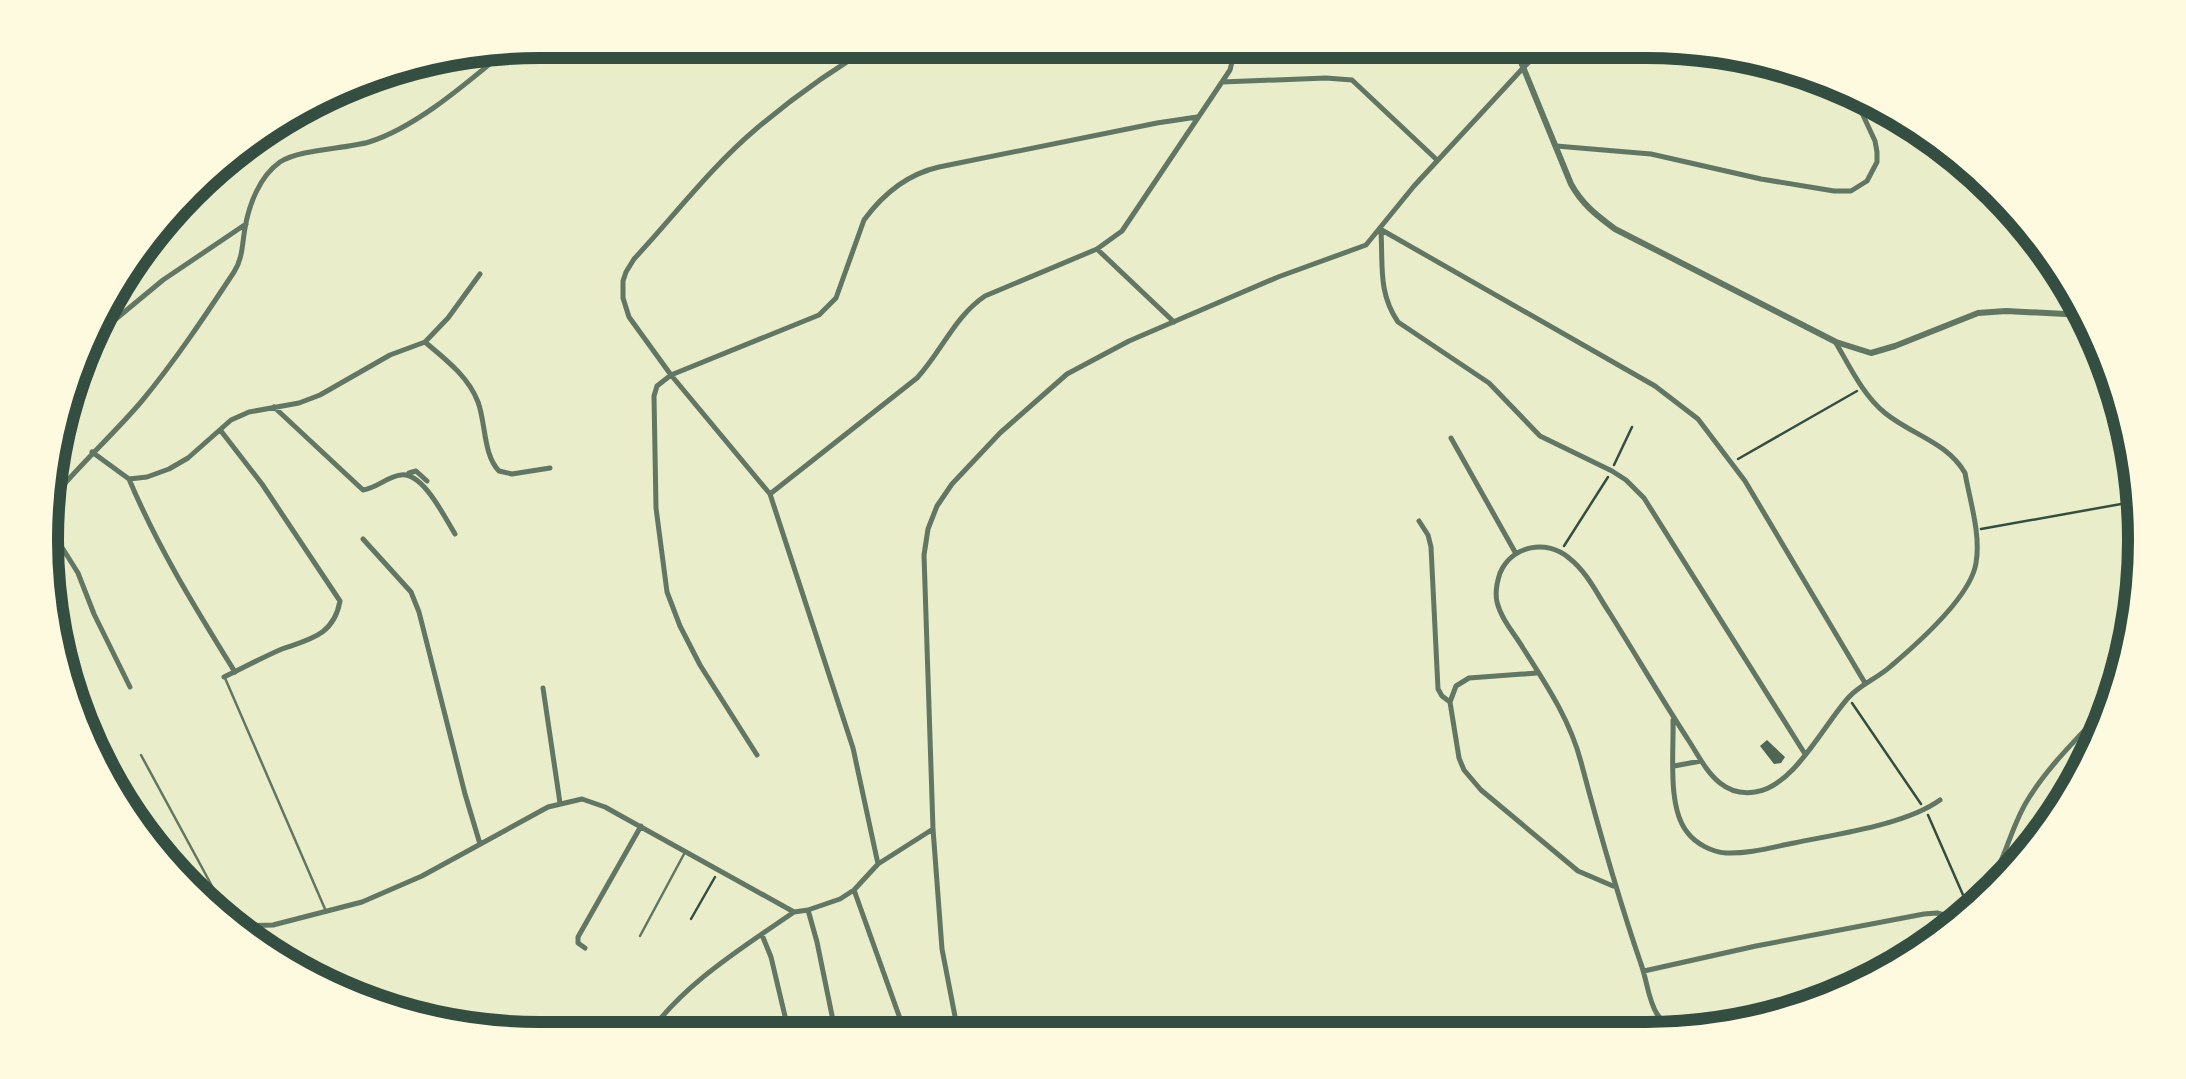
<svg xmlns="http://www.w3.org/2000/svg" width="2186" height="1079" viewBox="0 0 2186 1079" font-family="Figtree,sans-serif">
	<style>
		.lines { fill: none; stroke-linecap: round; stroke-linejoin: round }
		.stream { stroke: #a3b18a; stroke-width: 2.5 }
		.building { fill: #4f6655 }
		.path { stroke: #344e41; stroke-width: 2.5 }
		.service { stroke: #617663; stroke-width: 2.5 }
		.minor { stroke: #617663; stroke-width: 5 }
		.tertiary { stroke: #617663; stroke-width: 6 }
		.rim { fill: none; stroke: #344e41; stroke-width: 12 }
	</style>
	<rect width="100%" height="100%" fill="#e9edc9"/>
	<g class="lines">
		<path class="stream" d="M 2040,847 C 2038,825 2058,805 2073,790"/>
	</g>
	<path class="building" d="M 1767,740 L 1785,757 L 1781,763 L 1774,764 L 1760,746 Z"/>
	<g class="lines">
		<path class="path" d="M 1738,459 L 1857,391
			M 1614,465 L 1632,427
			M 1981,529 L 2138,501
			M 1564,546 L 1608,477
			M 1852,703 L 1921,804
			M 1928,815 L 1967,904
			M 691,919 L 715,877"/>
		<path class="service" d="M 225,678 L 325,909
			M 141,755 L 232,923
			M 640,936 L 684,854"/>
		<path class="minor" d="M 1443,40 L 1444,40
			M 1222,82 L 1326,78 L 1352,80 L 1437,160
			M 1556,146 L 1651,154 L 1761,179 L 1834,191 L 1851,191 L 1867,181 L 1877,162 L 1877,152 L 1875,141 L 1849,85
			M 1380,229 L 1655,386 L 1698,419 L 1745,481 L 1865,683
			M 1381,232 C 1383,265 1378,293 1398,322 L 1489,383 L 1540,436 L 1612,471 L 1626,480 L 1644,498 L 1805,754
			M 1097,249 L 1174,322
			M 91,331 L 111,323 L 163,280 L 246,224
			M 425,342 C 445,359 468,376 478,402 C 486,424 483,454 499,471 L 512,474 L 550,468
			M 274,407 L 363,490 C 377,488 388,476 401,475 C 423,472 445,518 455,534
			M 221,431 L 262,484 L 340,601 C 334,635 310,639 282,649 C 263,657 243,668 224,677
			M 1451,438 L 1515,552
			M 92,452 L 129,479 L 147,477 L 169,469 L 188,458 L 231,420 L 249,412 L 299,403 L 320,395 L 390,355 L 425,342 L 448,318 L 480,274
			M 409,473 L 416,471 L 427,481
			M 129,479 C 158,548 196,609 235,672
			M 770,494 L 917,378 C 942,351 954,317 985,296 L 1097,249 L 1122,231 L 1230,70 C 1233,58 1236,50 1228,40
			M 48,503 C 77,467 111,437 141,402 C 175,361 205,316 234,272 C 243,258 242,244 245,228 C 249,204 260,176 280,162 C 300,149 345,149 369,142 C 420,126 473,77 514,44
			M 1419,521 L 1428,535 L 1431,547 L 1438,689 L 1442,696 L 1450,702
			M 47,530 L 63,549 L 78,573 L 94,614 L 130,687
			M 363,539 L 411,592 L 419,612 L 465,794 L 480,844
			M 1537,673 L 1469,678 L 1456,686 L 1450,702 L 1459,758 L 1464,770 L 1481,790 L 1578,871 L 1613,886
			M 543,688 L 560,803
			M 1673,720 C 1674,752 1667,807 1687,832 C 1696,844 1712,852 1726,853 C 1749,854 1773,847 1794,843 C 1837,834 1905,825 1940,800
			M 757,755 L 700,665 L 680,626 L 667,592 L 656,508 L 654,396 L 657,386 L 671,375 L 819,315 L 836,298 L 864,220 C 883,194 908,174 939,167 L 1157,123 L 1197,117
			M 1674,766 L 1701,761
			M 878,864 L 853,748 L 770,494 L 671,375 L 629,317 L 623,298 L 623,281 L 626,272 L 634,259 C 674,216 711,167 756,129 C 795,96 839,65 883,40
			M 854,890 L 907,1038
			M 808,910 L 817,942 L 836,1035
			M 236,926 L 273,925 L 362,902 L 422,876 L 548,807 L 582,799 L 605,807 L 794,912 L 808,910 L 840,899 L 854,890 L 878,864 L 933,829
			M 1955,931 C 1962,913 1977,903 1988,887 C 2005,860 2011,827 2027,801 C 2049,764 2086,730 2114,699
			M 762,935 L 771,957 L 789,1033
			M 585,948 L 578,943 L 578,937 L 641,826
			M 1644,971 L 1756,946 L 1924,914 L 1937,913 L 1960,919
			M 1679,1035 C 1671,1029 1663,1023 1657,1014 C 1648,1000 1647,980 1641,964 C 1618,897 1599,830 1581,762 C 1570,720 1546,684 1523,648 C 1514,633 1501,619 1497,602 C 1495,593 1497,582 1500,573 C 1512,545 1547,539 1569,558 C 1587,572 1597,594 1609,612 C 1636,655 1661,698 1689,741 C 1698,755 1707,773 1720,783 C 1730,791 1743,794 1755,792 C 1794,787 1824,724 1849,697 C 1861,684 1878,678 1891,666 C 1917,644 1971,596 1976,563 C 1981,535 1970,501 1965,473 C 1947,442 1912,435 1885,413 C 1863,395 1850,367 1836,343
			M 959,1037 L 942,949 L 933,829 L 924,555 L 928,529 L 937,506 L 952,484 L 1000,433 L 1067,374 L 1129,341 L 1278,277 L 1366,245 L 1414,186 L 1524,67 L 1552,40
			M 777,1038 L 789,1033 L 791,1038
			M 645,1039 C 681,985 742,948 794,912"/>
		<path class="tertiary" d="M 1512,40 L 1571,184 C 1582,204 1596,215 1615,229 L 1836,342 L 1871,353 L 1895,346 L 1978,313 L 2006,311 L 2085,315"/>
	</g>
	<path d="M0 0H2186V1079H0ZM540 58H1646A482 482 0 0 1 2128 540V540A482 482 0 0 1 1646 1022H540A482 482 0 0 1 58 540V540A482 482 0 0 1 540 58Z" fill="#fefae0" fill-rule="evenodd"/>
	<path class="rim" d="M540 58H1646A482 482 0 0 1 2128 540V540A482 482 0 0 1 1646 1022H540A482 482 0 0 1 58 540V540A482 482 0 0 1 540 58Z"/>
</svg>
